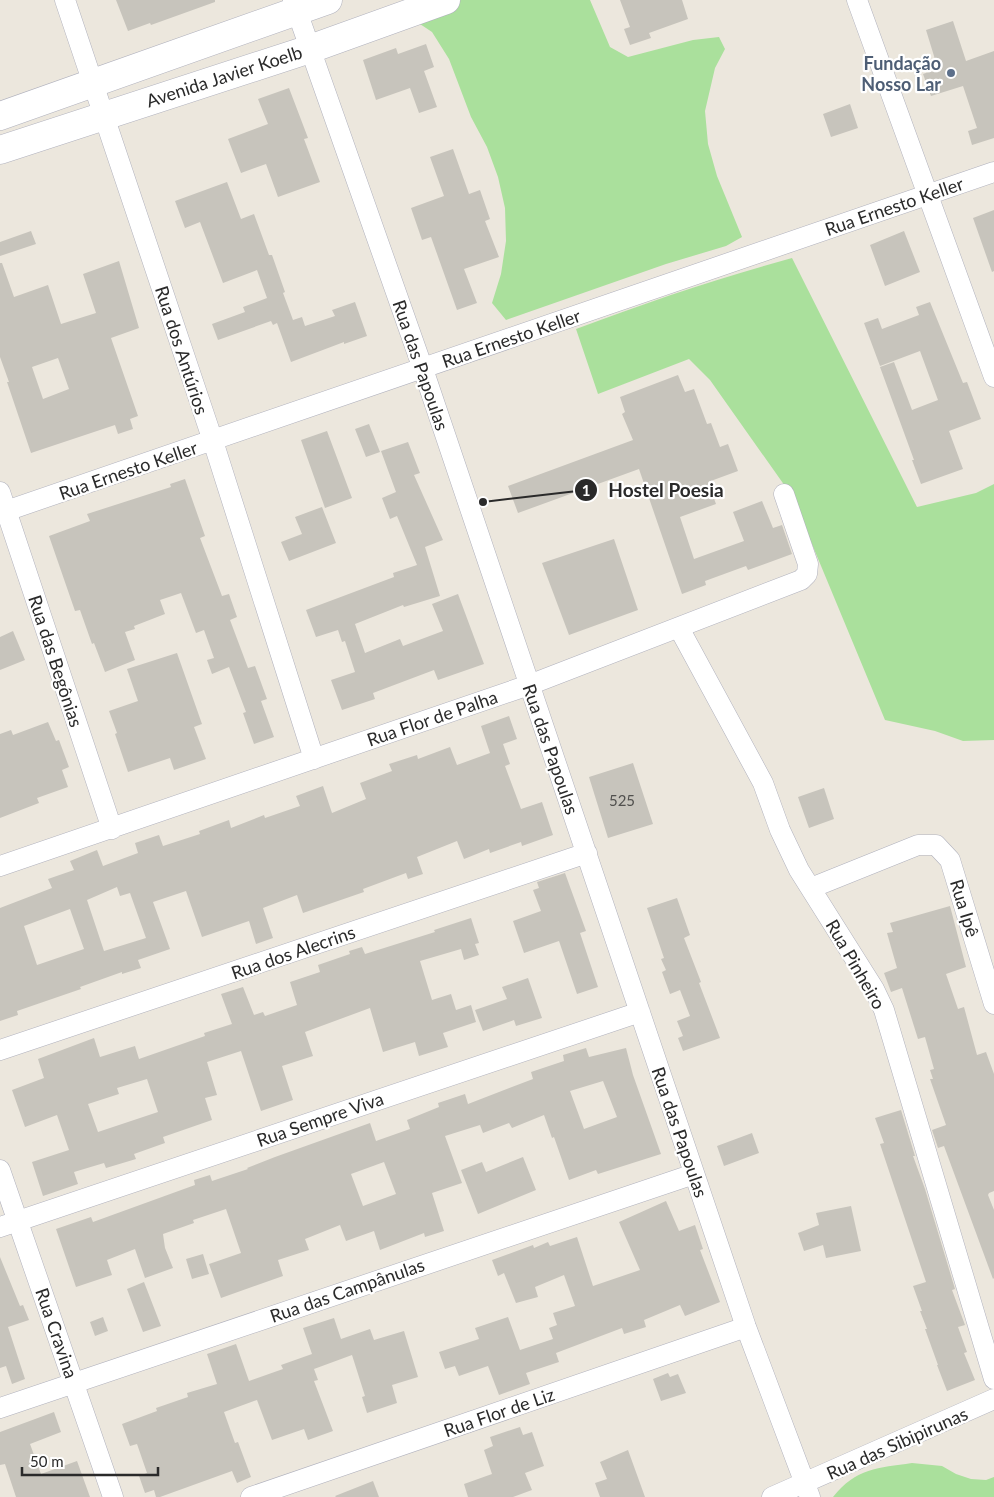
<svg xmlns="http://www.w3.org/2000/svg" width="994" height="1497" viewBox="0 0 994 1497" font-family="Lato,sans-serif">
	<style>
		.green { fill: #aae09c }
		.building { fill: #c7c4bc; fill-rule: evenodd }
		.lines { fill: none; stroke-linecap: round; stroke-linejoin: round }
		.street-casing { stroke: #b0b1bd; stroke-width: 21 }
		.secondary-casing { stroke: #b0b1bd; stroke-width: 29 }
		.street { stroke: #fff; stroke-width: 20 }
		.secondary { stroke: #fff; stroke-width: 28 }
		.service-dot { fill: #5c6f8a; stroke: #fff; stroke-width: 2 }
		.labels { text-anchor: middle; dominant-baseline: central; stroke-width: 4.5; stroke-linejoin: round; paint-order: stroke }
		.number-label { font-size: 15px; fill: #51504e }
		.service-label { font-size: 18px; font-weight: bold; fill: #4e5e75; stroke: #fff; text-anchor: end }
		.street-label { font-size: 18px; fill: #2a2a2a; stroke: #fff }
		.leader { fill: none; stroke: #2a2a2a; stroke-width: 2 }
		.callout-dot { fill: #2a2a2a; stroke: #fff; stroke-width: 2 }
		.mark-label { font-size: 15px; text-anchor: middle; font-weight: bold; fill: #fff }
		.callout-label { font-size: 19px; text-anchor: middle; font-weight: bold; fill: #2a2a2a; stroke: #fff; stroke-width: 4.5; stroke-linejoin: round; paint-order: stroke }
	</style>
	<rect width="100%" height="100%" fill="#ece7dd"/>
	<path class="green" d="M 461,0 L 590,0 L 610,47 L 628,57 L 693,40 L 719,37 L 725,49 L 715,68 L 705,111 L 708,144 L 717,176 L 742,237 L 726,246 L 666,264 L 506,320 L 492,303 L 501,274 L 506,241 L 505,208 L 498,177 L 487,147 L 471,117 L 449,59 L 432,32 L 417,22 L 418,14 Z
		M 792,258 L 917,507 L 976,493 L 994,484 L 994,740 L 963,741 L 935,731 L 885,720 L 792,496 L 710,380 L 689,359 L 598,394 L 576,329 C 647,302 719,278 792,258 Z
		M 912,1463 L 942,1466 L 956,1474 L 971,1479 L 986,1480 L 994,1477 L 994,1497 L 833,1497 C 856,1468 878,1468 912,1463 Z"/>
	<path class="building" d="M 116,0 L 215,0 L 215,2 L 151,25 L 150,23 L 128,31 Z
		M 620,0 L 682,0 L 688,19 L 649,33 L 651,38 L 630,45 L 624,29 L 630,27 Z
		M 953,21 L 966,61 L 994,51 L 994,138 L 972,145 L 968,131 L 977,128 L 963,86 L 931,96 L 923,74 L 938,69 L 926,30 Z
		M 426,44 L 434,67 L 424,71 L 437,107 L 419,113 L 410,88 L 376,100 L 363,60 L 396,48 L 398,54 Z
		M 289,88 L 308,138 L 304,139 L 320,182 L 278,197 L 266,164 L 241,173 L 228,139 L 268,124 L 258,99 Z
		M 850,104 L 858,128 L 831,137 L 823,114 Z
		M 453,149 L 469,194 L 480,190 L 490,219 L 485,221 L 499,257 L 464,269 L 477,303 L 457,310 L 431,237 L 422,240 L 411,208 L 444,196 L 430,157 Z
		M 227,182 L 241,219 L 254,214 L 269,255 L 272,255 L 285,292 L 283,293 L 293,320 L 302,317 L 305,326 L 335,316 L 332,310 L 355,302 L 367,336 L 344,344 L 344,342 L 291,362 L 277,323 L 273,325 L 271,321 L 218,340 L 212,324 L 245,312 L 243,307 L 267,298 L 257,270 L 223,283 L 200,222 L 185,228 L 175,201 Z
		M 994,210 L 994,271 L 992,272 L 973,218 Z
		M 31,231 L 36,244 L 0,256 L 0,242 Z
		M 904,231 L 920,272 L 885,286 L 870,245 Z
		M 119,261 L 139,328 L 111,338 L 138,416 L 130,419 L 133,429 L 118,434 L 115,425 L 31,453 L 7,382 L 9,382 L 0,357 L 0,263 L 2,263 L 14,297 L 48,285 L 61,324 L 96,313 L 83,274 ZM 58,358 L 69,389 L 43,399 L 32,367 Z
		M 930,302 L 963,383 L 967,382 L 981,419 L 949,431 L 963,469 L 921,484 L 912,460 L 914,460 L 880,367 L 894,362 L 912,410 L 938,400 L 920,351 L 880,366 L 864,323 L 878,318 L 882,329 L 919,315 L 916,307 Z
		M 678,375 L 685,392 L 694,389 L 707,424 L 711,423 L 720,447 L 728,444 L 738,471 L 708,482 L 716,504 L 680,517 L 694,559 L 744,541 L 733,512 L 762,501 L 773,528 L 782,525 L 792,554 L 748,570 L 746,566 L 705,581 L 706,585 L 682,594 L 639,469 L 518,513 L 508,486 L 633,440 L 622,414 L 625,412 L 620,397 Z
		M 369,424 L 380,452 L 366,457 L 355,429 Z
		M 327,431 L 352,498 L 325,508 L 301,440 Z
		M 408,442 L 420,473 L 414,475 L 443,540 L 425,547 L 440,596 L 404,607 L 403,605 L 355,624 L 365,653 L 400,639 L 403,646 L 443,631 L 432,604 L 458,594 L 484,664 L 438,680 L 434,670 L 373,693 L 375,699 L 342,710 L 331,680 L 355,672 L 345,641 L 342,642 L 338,630 L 316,637 L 306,610 L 394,577 L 393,573 L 417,565 L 397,516 L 390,519 L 382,498 L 396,492 L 381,451 Z
		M 185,479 L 205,536 L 200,538 L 222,596 L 229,594 L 237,617 L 230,620 L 248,668 L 255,666 L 267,699 L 261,701 L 274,737 L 254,744 L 243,713 L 246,712 L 229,667 L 212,674 L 207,660 L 214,658 L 204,630 L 196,633 L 181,593 L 160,600 L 165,614 L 134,626 L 135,629 L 125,632 L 135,660 L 105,672 L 94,643 L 92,644 L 80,610 L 75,611 L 49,536 L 90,521 L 87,514 L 171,487 L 170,484 Z
		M 322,507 L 336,543 L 289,561 L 281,542 L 302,534 L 295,517 Z
		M 614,539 L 638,610 L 569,635 L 542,563 Z
		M 13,631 L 25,660 L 0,670 L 0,637 Z
		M 177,653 L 202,724 L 194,727 L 206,759 L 174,770 L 170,758 L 128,772 L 115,734 L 117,733 L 109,711 L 138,701 L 127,669 Z
		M 509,716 L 517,739 L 503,744 L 510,764 L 505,766 L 521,809 L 542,802 L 553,835 L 522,846 L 521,842 L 490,853 L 489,849 L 464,859 L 457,841 L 417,857 L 423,874 L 408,879 L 406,873 L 363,889 L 364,892 L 303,913 L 297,895 L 263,908 L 273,938 L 256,944 L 249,921 L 202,937 L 186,891 L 153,902 L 170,949 L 138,960 L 141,968 L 122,974 L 122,972 L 80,987 L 81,989 L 17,1011 L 18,1015 L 0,1021 L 0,908 L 52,888 L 48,879 L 74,870 L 70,861 L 97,850 L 103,866 L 138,853 L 135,843 L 159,835 L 163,846 L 200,834 L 199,831 L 229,820 L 231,828 L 264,815 L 265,818 L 300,806 L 296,796 L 323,786 L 332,813 L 366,799 L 360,783 L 392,771 L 389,764 L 417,755 L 418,759 L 450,747 L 457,765 L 490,753 L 481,726 ZM 117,887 L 120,896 L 130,893 L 146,938 L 104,951 L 87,900 ZM 70,909 L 84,949 L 37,965 L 24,926 Z
		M 48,722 L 56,741 L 59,740 L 69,767 L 62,770 L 68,787 L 37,798 L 39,803 L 0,818 L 0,734 L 11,730 L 13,735 Z
		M 633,763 L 653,824 L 608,838 L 589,777 Z
		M 824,788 L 834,819 L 809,828 L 798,797 Z
		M 565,873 L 586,931 L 580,933 L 598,987 L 577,994 L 559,941 L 524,953 L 513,921 L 541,911 L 533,890 L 539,888 L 537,882 Z
		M 677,898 L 690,935 L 684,938 L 701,982 L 699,983 L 720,1038 L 683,1051 L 678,1038 L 683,1036 L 677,1021 L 690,1016 L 680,990 L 670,994 L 662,972 L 666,970 L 661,959 L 664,958 L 647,908 Z
		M 950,906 L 966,967 L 946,974 L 958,1009 L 964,1007 L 977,1055 L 986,1052 L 994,1074 L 994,1191 L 989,1193 L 988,1195 L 994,1210 L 994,1278 L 993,1279 L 944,1146 L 938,1148 L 932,1130 L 946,1125 L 930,1079 L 933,1079 L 930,1070 L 934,1069 L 925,1037 L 918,1039 L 902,988 L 891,992 L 884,973 L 897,968 L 887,933 L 893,932 L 890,923 Z
		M 471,918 L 479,943 L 475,944 L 479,955 L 464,960 L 461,949 L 420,961 L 432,1000 L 451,994 L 456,1010 L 471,1005 L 476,1022 L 443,1033 L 448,1047 L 419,1056 L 415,1042 L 383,1052 L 370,1008 L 305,1032 L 313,1056 L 282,1066 L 293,1100 L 261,1111 L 241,1051 L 207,1062 L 217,1095 L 205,1098 L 212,1120 L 163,1137 L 165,1143 L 134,1154 L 136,1159 L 106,1168 L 104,1163 L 74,1172 L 78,1184 L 43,1196 L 32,1162 L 69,1150 L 57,1115 L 25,1127 L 12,1090 L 44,1078 L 38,1059 L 94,1038 L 100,1057 L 135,1046 L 139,1059 L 205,1036 L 204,1033 L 232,1024 L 221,994 L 243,987 L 254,1015 L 263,1012 L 265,1016 L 297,1005 L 290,982 L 320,972 L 318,965 L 350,954 L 349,951 L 362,947 L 365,954 L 435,932 L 434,930 ZM 147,1079 L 158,1112 L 98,1132 L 88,1104 L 119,1094 L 117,1088 Z
		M 528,978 L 542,1018 L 516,1026 L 514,1020 L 483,1031 L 475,1010 L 507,999 L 502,987 Z
		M 586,1048 L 589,1057 L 626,1048 L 633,1075 L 661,1154 L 598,1174 L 596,1170 L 569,1180 L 554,1137 L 552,1138 L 544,1115 L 512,1128 L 509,1123 L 483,1133 L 480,1125 L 445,1136 L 462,1183 L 432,1193 L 444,1231 L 425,1237 L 424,1233 L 380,1250 L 374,1231 L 346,1241 L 340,1225 L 305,1239 L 309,1250 L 278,1260 L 283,1276 L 221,1298 L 209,1264 L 241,1253 L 226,1209 L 193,1220 L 194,1223 L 163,1234 L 165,1248 L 173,1268 L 145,1278 L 135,1249 L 107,1260 L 112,1275 L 76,1287 L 56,1229 L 91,1217 L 93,1222 L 195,1185 L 194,1180 L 210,1175 L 212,1181 L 248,1169 L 247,1168 L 275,1157 L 370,1123 L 376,1141 L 410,1129 L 407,1120 L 439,1107 L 438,1103 L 465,1094 L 468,1104 L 533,1079 L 531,1072 L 564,1061 L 563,1055 ZM 603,1081 L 617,1117 L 584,1129 L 570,1091 ZM 384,1162 L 396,1194 L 363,1206 L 351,1174 Z
		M 901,1110 L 915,1156 L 913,1156 L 925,1189 L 955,1289 L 952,1290 L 965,1325 L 958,1327 L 967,1352 L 964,1353 L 975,1380 L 947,1391 L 937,1365 L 938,1365 L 925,1329 L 927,1329 L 920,1311 L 922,1311 L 913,1286 L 926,1282 L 880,1144 L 884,1143 L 875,1118 Z
		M 752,1133 L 759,1153 L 724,1166 L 717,1146 Z
		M 523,1157 L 536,1190 L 478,1214 L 461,1170 L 482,1162 L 486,1172 Z
		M 666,1201 L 679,1231 L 695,1225 L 703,1249 L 700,1250 L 720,1302 L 685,1316 L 680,1305 L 644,1320 L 646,1327 L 624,1334 L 622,1328 L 556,1353 L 559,1362 L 526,1373 L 530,1384 L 499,1395 L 488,1366 L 459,1376 L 455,1366 L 445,1369 L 439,1352 L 479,1339 L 475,1328 L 508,1317 L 520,1350 L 553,1339 L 549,1328 L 557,1325 L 553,1313 L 575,1306 L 564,1275 L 535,1287 L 538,1297 L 516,1303 L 504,1273 L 498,1276 L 492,1260 L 533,1245 L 534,1248 L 548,1242 L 550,1246 L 577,1237 L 593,1286 L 640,1270 L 619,1222 Z
		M 851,1206 L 861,1251 L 826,1258 L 823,1245 L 804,1251 L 798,1233 L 819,1225 L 816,1213 Z
		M 203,1254 L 209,1274 L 192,1279 L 186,1259 Z
		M 0,1257 L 20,1306 L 23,1305 L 29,1320 L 8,1327 L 25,1379 L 12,1384 L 6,1366 L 0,1368 Z
		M 144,1282 L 161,1326 L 143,1332 L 127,1289 Z
		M 103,1317 L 108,1331 L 95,1336 L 90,1322 Z
		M 334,1318 L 341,1339 L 370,1329 L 374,1340 L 404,1331 L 418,1377 L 392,1385 L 397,1403 L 367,1413 L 362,1397 L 365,1396 L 352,1355 L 314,1369 L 318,1380 L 314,1381 L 333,1431 L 308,1440 L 304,1429 L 272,1440 L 257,1400 L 224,1412 L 235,1443 L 238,1442 L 251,1477 L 237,1483 L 232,1471 L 160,1497 L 156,1497 L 154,1490 L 145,1493 L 139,1476 L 147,1473 L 137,1444 L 130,1446 L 122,1424 L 157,1411 L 156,1408 L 188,1397 L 187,1393 L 217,1384 L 207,1354 L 236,1344 L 249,1381 L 283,1369 L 281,1365 L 312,1354 L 303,1328 Z
		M 668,1373 L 670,1377 L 678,1374 L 686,1393 L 661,1401 L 653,1379 Z
		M 54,1412 L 61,1432 L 30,1444 L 41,1474 L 77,1461 L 90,1497 L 16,1497 L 5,1464 L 0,1465 L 0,1432 Z
		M 520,1427 L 523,1435 L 532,1432 L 544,1466 L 525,1473 L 532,1490 L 513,1497 L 468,1497 L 464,1484 L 492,1474 L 484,1450 L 493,1446 L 490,1437 Z
		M 628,1450 L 645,1497 L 600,1497 L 595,1483 L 607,1479 L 600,1462 Z
		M 373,1481 L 379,1497 L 336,1497 L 335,1496 Z"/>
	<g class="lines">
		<g class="street-casing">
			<path id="street" d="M 65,0 L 213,441 L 314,759
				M 293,0 L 423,369 L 746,1327 L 810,1497
				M 857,0 L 994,377
				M 0,492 L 112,829
				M 0,513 L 994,172
				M 679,628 L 763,783 L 780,830 L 799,870 L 874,989 L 884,1010 L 994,1379
				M 0,866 L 529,685 L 801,580 L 807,574 L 808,564 L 784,494
				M 811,888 L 918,845 L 936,845 L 950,860 L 994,1004
				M 0,1050 L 587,853
				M 0,1170 L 113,1497
				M 0,1227 L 640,1012
				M 0,1408 L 694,1174
				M 251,1497 L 746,1327
				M 772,1497 L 994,1399"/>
		</g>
		<g class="secondary-casing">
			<path id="secondary" d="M 0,116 L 328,0
				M 0,150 L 310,49 L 446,0"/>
		</g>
		<use href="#street" class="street"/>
		<use href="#secondary" class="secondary"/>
	</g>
	<circle class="service-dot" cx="951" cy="73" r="5"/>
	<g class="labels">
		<g class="number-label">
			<text x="622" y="800">525</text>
		</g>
		<g class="service-label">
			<text x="941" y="63">Fundação<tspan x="941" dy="21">Nosso Lar</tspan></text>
		</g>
		<g class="street-label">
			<text transform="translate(224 76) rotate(-18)">Avenida Javier Koelb</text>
			<text transform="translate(894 206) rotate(-19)">Rua Ernesto Keller</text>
			<text transform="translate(511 338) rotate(-19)">Rua Ernesto Keller</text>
			<text transform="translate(182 350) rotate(72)">Rua dos Antúrios</text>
			<text transform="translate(421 365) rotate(71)">Rua das Papoulas</text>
			<text transform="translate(128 470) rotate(-19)">Rua Ernesto Keller</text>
			<text transform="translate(56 661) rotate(72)">Rua das Begônias</text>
			<text transform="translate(432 718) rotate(-19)">Rua Flor de Palha</text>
			<text transform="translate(551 749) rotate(71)">Rua das Papoulas</text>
			<text transform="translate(965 908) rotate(73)">Rua Ipê</text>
			<text transform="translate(293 952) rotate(-19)">Rua dos Alecrins</text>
			<text transform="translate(856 964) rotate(60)">Rua Pinheiro</text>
			<text transform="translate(320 1119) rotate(-19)">Rua Sempre Viva</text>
			<text transform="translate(680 1132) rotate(71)">Rua das Papoulas</text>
			<text transform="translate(347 1290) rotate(-19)">Rua das Campânulas</text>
			<text transform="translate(57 1333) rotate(71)">Rua Cravina</text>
			<text transform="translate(499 1412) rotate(-19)">Rua Flor de Liz</text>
			<text transform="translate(897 1443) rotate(-24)">Rua das Sibipirunas</text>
		</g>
	</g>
	<path class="leader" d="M483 502L586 490"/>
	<g class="callout-dot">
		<circle cx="483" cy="502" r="5"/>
		<circle cx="586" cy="490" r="12"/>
	</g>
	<g class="mark-label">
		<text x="586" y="496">1</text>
	</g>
	<g class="callout-label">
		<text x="666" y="497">Hostel Poesia</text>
	</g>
	<path d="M22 1467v8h136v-8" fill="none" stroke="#2a2a2a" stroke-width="2.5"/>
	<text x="30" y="1467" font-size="15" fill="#2a2a2a" stroke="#ffffff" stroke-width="4" paint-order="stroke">50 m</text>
</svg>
